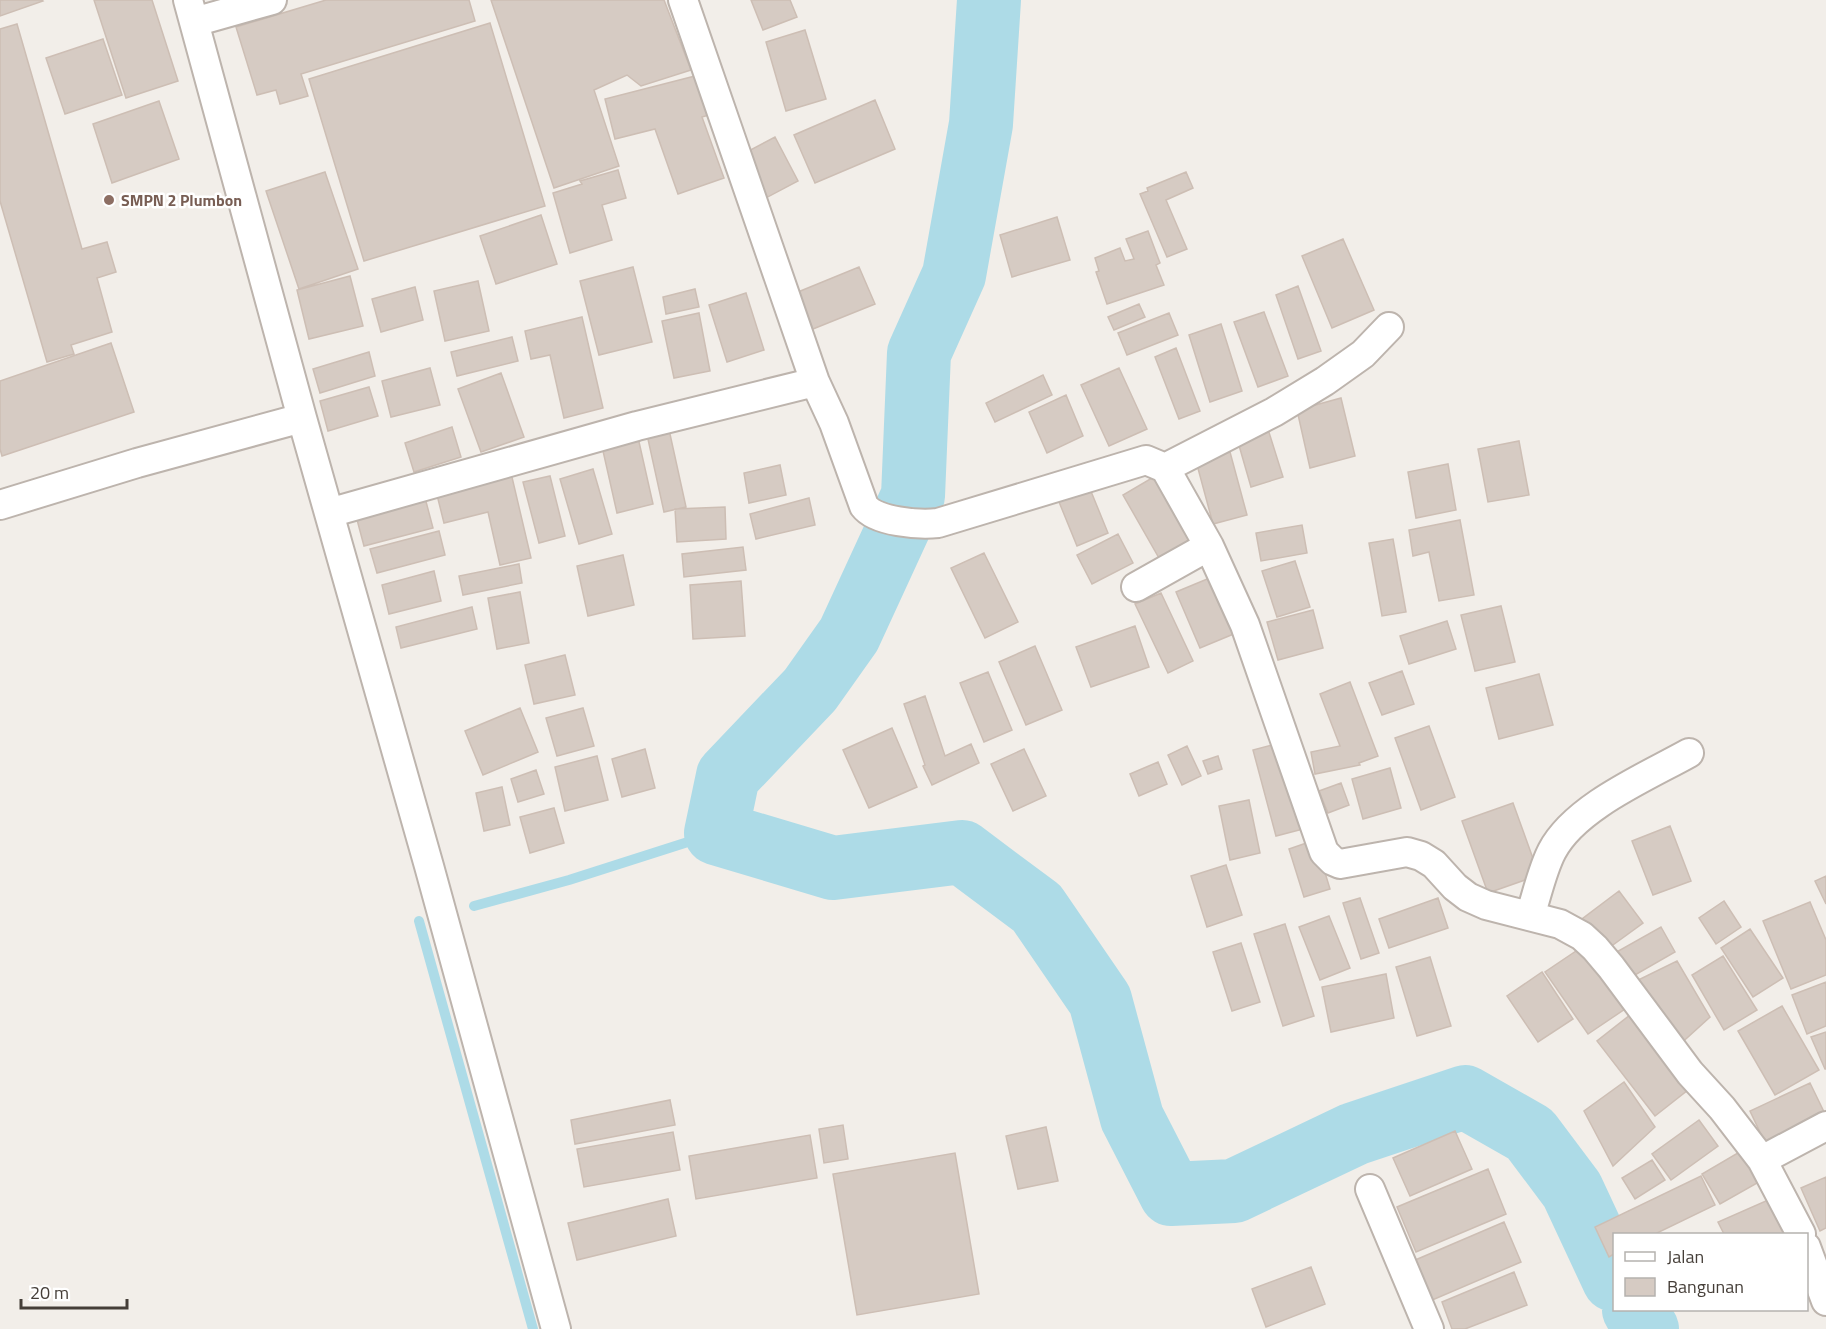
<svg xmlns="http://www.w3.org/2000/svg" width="1826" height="1329" viewBox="0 0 1826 1329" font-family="'Titillium Web',sans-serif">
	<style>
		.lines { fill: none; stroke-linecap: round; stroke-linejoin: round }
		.stream { stroke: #addbe7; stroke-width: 10 }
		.river { stroke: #addbe7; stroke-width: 64 }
		.building { fill: #d6cbc3; stroke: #cdbeb4; stroke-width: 1.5 }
		.street-casing { stroke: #bdb4ad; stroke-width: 32 }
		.street { stroke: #fff; stroke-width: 28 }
		.education-dot { fill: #8d6e63; stroke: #fff; stroke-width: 2 }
		.labels { text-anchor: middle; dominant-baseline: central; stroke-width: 5; stroke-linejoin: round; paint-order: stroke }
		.education-label { font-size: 16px; font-weight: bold; fill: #785e54; stroke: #fff; text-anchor: start }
	</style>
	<rect width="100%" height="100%" fill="#f2eee9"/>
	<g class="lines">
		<path class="stream" d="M 474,906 L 569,880 L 716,833
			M 419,921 L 533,1329"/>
		<path class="river" d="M 989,0 L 981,124 L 954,275 L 919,353 L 913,496 L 849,635 L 810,690 L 728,776 L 716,833 L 833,868 L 962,852 L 1037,908 L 1100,1000 L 1132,1118 L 1171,1194 L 1234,1191 L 1354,1134 L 1465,1097 L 1530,1134 L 1572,1190 L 1614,1280
			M 1634,1310 L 1647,1329"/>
	</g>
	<path class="building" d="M 0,0 L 42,0 L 43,1 L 0,16 Z
		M 94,0 L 152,0 L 178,81 L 126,98 Z
		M 326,0 L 469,0 L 475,21 L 301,74 L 308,96 L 280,104 L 276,90 L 257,95 L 236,27 Z
		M 491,0 L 664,0 L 691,70 L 641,86 L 627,75 L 594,90 L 619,166 L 554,188 Z
		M 751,0 L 790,0 L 797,17 L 763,30 Z
		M 490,23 L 545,206 L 364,261 L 309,79 Z
		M 17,24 L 82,249 L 107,242 L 116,272 L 97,278 L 112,332 L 71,345 L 74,354 L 47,362 L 0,201 L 0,29 Z
		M 805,30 L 826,99 L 786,111 L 766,42 Z
		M 103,39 L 122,95 L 65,114 L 46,58 Z
		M 699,75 L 709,115 L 702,117 L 724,178 L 678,194 L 655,129 L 615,139 L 605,99 Z
		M 875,100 L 895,149 L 815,183 L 794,135 Z
		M 159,101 L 179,159 L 112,183 L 93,124 Z
		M 775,137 L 798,181 L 762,200 L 739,156 Z
		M 618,170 L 626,198 L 602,205 L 612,240 L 570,253 L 553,193 L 582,184 L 580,181 Z
		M 325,172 L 358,269 L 299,289 L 266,191 Z
		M 1186,172 L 1193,188 L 1166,200 L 1187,249 L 1167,257 L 1140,194 L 1148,191 L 1147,188 Z
		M 541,215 L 557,264 L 496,284 L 480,236 Z
		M 1057,217 L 1070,260 L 1012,277 L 1000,235 Z
		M 1148,231 L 1160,263 L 1156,265 L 1164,285 L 1107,304 L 1096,272 L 1099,271 L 1095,258 L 1120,248 L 1125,261 L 1134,259 L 1126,239 Z
		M 1343,239 L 1374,310 L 1332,328 L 1302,256 Z
		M 633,267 L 652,342 L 599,355 L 580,281 Z
		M 859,267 L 875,304 L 813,329 L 798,292 Z
		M 350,276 L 363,326 L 309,339 L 297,290 Z
		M 478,281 L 489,331 L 445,341 L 434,291 Z
		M 1298,286 L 1321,351 L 1298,359 L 1276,295 Z
		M 415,287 L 423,320 L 381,332 L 372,299 Z
		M 695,289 L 699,307 L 666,314 L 663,297 Z
		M 746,293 L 764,350 L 727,362 L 709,305 Z
		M 1139,304 L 1145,317 L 1114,330 L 1108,317 Z
		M 1264,312 L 1288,376 L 1258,387 L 1234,322 Z
		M 699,313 L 710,371 L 674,378 L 662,321 Z
		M 1169,313 L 1178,335 L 1127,355 L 1118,333 Z
		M 582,317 L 603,408 L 564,418 L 550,355 L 531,359 L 525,331 Z
		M 1221,324 L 1242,391 L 1210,402 L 1189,335 Z
		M 512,337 L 518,361 L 457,376 L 451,352 Z
		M 111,343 L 134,412 L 2,456 L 0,449 L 0,381 Z
		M 1176,348 L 1200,411 L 1179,419 L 1155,357 Z
		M 369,352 L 375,376 L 320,393 L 313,369 Z
		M 430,368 L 440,405 L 391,417 L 382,381 Z
		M 1119,368 L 1147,429 L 1109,446 L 1081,385 Z
		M 501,373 L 524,437 L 481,452 L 458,389 Z
		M 1043,375 L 1052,395 L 995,422 L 986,403 Z
		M 369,387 L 378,416 L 328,431 L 320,401 Z
		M 1066,395 L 1083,436 L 1047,453 L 1029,412 Z
		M 1341,398 L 1355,456 L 1310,468 L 1297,410 Z
		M 668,425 L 686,507 L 664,512 L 646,430 Z
		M 1267,426 L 1283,477 L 1251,487 L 1236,435 Z
		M 452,427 L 461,457 L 414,472 L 405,443 Z
		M 637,433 L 653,504 L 617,513 L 601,442 Z
		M 1519,441 L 1529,495 L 1488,502 L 1478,449 Z
		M 1230,452 L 1247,515 L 1213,524 L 1196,461 Z
		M 1448,464 L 1456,510 L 1416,518 L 1408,472 Z
		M 780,465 L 786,495 L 749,503 L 744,473 Z
		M 593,469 L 612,534 L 579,544 L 560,479 Z
		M 511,473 L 531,558 L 500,565 L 488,512 L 444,523 L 436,491 Z
		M 1157,475 L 1193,539 L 1159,558 L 1123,495 Z
		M 550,476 L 565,536 L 539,543 L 523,482 Z
		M 1088,484 L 1108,533 L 1077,546 L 1057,497 Z
		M 424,494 L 433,528 L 364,546 L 355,512 Z
		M 809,498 L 815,525 L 756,539 L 750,514 Z
		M 725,507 L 726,539 L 677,542 L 675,509 Z
		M 1460,520 L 1474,595 L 1439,601 L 1429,552 L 1413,556 L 1409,530 Z
		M 1302,525 L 1307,553 L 1261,561 L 1256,533 Z
		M 439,531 L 445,555 L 377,573 L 370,549 Z
		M 1118,534 L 1133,563 L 1092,584 L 1077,555 Z
		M 1393,539 L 1406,612 L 1382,616 L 1369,543 Z
		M 743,547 L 746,570 L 684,577 L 682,554 Z
		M 984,553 L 1018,622 L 985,638 L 951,568 Z
		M 623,555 L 634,605 L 588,616 L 577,566 Z
		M 1295,561 L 1310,607 L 1277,617 L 1262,571 Z
		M 519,564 L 522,583 L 463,595 L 459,576 Z
		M 434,571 L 441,601 L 389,614 L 382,585 Z
		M 1212,577 L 1236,633 L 1200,648 L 1176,592 Z
		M 741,581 L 745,636 L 693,639 L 690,585 Z
		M 520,592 L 529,643 L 497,649 L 488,598 Z
		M 1161,593 L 1193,661 L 1168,673 L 1135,604 Z
		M 1501,606 L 1515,662 L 1475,671 L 1461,615 Z
		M 472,607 L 477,629 L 401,648 L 396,627 Z
		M 1313,610 L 1323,648 L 1278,660 L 1267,622 Z
		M 1447,621 L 1456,649 L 1409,664 L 1400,636 Z
		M 1135,626 L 1149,667 L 1091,687 L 1076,647 Z
		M 1035,646 L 1062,710 L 1026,725 L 999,662 Z
		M 565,655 L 575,695 L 534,704 L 525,665 Z
		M 1402,671 L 1414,704 L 1382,715 L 1369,683 Z
		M 988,672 L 1012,730 L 984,742 L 960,683 Z
		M 1539,674 L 1553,725 L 1499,739 L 1486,688 Z
		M 1350,682 L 1378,756 L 1359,763 L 1360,765 L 1315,774 L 1311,752 L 1340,746 L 1320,694 Z
		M 925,696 L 945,756 L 971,744 L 979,763 L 932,785 L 923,766 L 925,765 L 904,704 Z
		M 520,708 L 538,752 L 483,775 L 465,731 Z
		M 583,708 L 594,746 L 557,756 L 546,718 Z
		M 1429,726 L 1455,797 L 1421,810 L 1395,738 Z
		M 892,728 L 917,787 L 869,808 L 843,750 Z
		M 1284,742 L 1307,828 L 1276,836 L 1253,750 Z
		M 1187,746 L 1201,776 L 1182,785 L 1168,755 Z
		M 645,749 L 655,788 L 622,797 L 612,759 Z
		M 1024,749 L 1046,796 L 1013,811 L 991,764 Z
		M 597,756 L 608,800 L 565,811 L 555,767 Z
		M 1218,756 L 1222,769 L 1208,774 L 1203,761 Z
		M 1158,762 L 1167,784 L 1139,796 L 1130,774 Z
		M 1390,768 L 1401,808 L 1363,819 L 1352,779 Z
		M 536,770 L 544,794 L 518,802 L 511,779 Z
		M 1341,783 L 1349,805 L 1328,813 L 1319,791 Z
		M 502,787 L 510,825 L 484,831 L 476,793 Z
		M 1249,800 L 1260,853 L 1230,860 L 1219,806 Z
		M 1513,803 L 1539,875 L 1488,893 L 1462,821 Z
		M 554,808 L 564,843 L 530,853 L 520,817 Z
		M 1670,826 L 1691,881 L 1653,895 L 1632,841 Z
		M 1315,840 L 1330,889 L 1304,897 L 1289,849 Z
		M 1226,865 L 1242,915 L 1207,927 L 1191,876 Z
		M 1826,876 L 1826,904 L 1815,881 Z
		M 1619,891 L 1643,923 L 1606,950 L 1582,919 Z
		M 1360,898 L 1379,953 L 1361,959 L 1343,903 Z
		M 1438,898 L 1448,928 L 1389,948 L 1379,919 Z
		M 1724,901 L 1741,927 L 1716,944 L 1699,918 Z
		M 1810,902 L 1826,940 L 1826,975 L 1791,989 L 1763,921 Z
		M 1329,916 L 1350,968 L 1320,980 L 1299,927 Z
		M 1285,924 L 1314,1016 L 1283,1026 L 1254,934 Z
		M 1661,927 L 1675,952 L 1628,979 L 1613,954 Z
		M 1750,929 L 1783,978 L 1753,997 L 1721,948 Z
		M 1241,943 L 1260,1002 L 1232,1011 L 1213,952 Z
		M 1585,945 L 1628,1007 L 1588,1034 L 1545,972 Z
		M 1723,956 L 1757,1010 L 1724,1030 L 1692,975 Z
		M 1430,957 L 1451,1026 L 1417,1036 L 1396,967 Z
		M 1677,961 L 1710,1017 L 1676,1048 L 1630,984 Z
		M 1542,972 L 1573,1019 L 1538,1042 L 1507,996 Z
		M 1386,974 L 1394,1018 L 1331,1032 L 1322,987 Z
		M 1826,982 L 1826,1026 L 1807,1034 L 1792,995 Z
		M 1782,1006 L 1819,1070 L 1775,1095 L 1738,1031 Z
		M 1635,1011 L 1693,1086 L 1655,1116 L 1597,1041 Z
		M 1826,1032 L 1826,1069 L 1825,1069 L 1811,1037 Z
		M 1624,1082 L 1655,1127 L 1613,1166 L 1584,1111 Z
		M 1810,1083 L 1826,1116 L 1768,1149 L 1750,1111 Z
		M 670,1100 L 675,1125 L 575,1144 L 571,1120 Z
		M 1699,1120 L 1718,1146 L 1671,1180 L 1652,1154 Z
		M 843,1125 L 848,1159 L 824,1163 L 819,1129 Z
		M 1046,1127 L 1058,1181 L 1018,1189 L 1006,1136 Z
		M 1455,1131 L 1472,1169 L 1410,1196 L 1393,1158 Z
		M 673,1132 L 680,1170 L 584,1187 L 577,1149 Z
		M 810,1135 L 817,1178 L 696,1199 L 689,1156 Z
		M 1748,1147 L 1766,1178 L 1720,1204 L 1702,1174 Z
		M 955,1153 L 979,1294 L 857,1315 L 833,1174 Z
		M 1652,1160 L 1665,1180 L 1635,1199 L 1622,1178 Z
		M 1488,1169 L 1506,1214 L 1416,1252 L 1397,1207 Z
		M 1701,1176 L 1715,1205 L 1655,1234 L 1614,1234 L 1614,1254 L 1609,1257 L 1595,1227 Z
		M 1826,1177 L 1826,1228 L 1820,1231 L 1801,1188 Z
		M 1775,1197 L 1791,1234 L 1724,1234 L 1718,1222 Z
		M 668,1199 L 676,1236 L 577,1260 L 568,1223 Z
		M 1504,1222 L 1521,1262 L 1430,1301 L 1413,1261 Z
		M 1311,1267 L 1325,1304 L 1266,1327 L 1252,1289 Z
		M 1514,1272 L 1527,1305 L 1465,1329 L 1452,1329 L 1442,1302 Z"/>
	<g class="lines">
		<g class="street-casing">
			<path id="street" d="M 188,0 L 302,418 L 429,866 L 556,1329
				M 683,0 L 815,382
				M 194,22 L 272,0
				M 1165,468 L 1274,412 L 1325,381 L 1363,354 L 1389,327
				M 0,505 L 137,463 L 302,418
				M 329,513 L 637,426 L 815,382 L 834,423 L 864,506 C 876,522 919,525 938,523 L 1146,460 L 1165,468 L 1209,546 L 1245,625 L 1324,852 L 1333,861 L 1340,864 L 1407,852 L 1421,856 L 1434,864 L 1455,887 L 1468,897 L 1486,905 L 1560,924 L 1582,936 L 1595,948 L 1611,967 L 1690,1073 L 1722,1108 L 1762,1160 L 1801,1234
				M 1136,587 L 1209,546
				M 1530,916 C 1537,895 1542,870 1552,851 C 1575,807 1646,777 1689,753
				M 1762,1160 L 1826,1126
				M 1370,1189 L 1429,1329
				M 1806,1247 L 1826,1301"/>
		</g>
		<use href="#street" class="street"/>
	</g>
	<circle class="education-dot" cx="109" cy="200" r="6"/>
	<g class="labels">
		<g class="education-label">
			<text x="121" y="200">SMPN 2 Plumbon</text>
		</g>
	</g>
	<rect x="1613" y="1233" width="195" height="78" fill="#ffffff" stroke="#b5b2af" stroke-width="1.5"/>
	<rect x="1625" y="1252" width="30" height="9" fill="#ffffff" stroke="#b5b2af" stroke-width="1.5"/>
	<text x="1667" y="1263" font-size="18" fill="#453e38">Jalan</text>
	<rect x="1625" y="1278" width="30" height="18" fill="#d6cbc3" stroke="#b5b2af" stroke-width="1.5"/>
	<text x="1667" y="1293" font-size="18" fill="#453e38">Bangunan</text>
	<path d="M21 1299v9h106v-9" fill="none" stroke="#453e38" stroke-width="3"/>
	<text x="30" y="1299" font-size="18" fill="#453e38" stroke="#ffffff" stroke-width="4.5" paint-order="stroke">20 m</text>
</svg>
